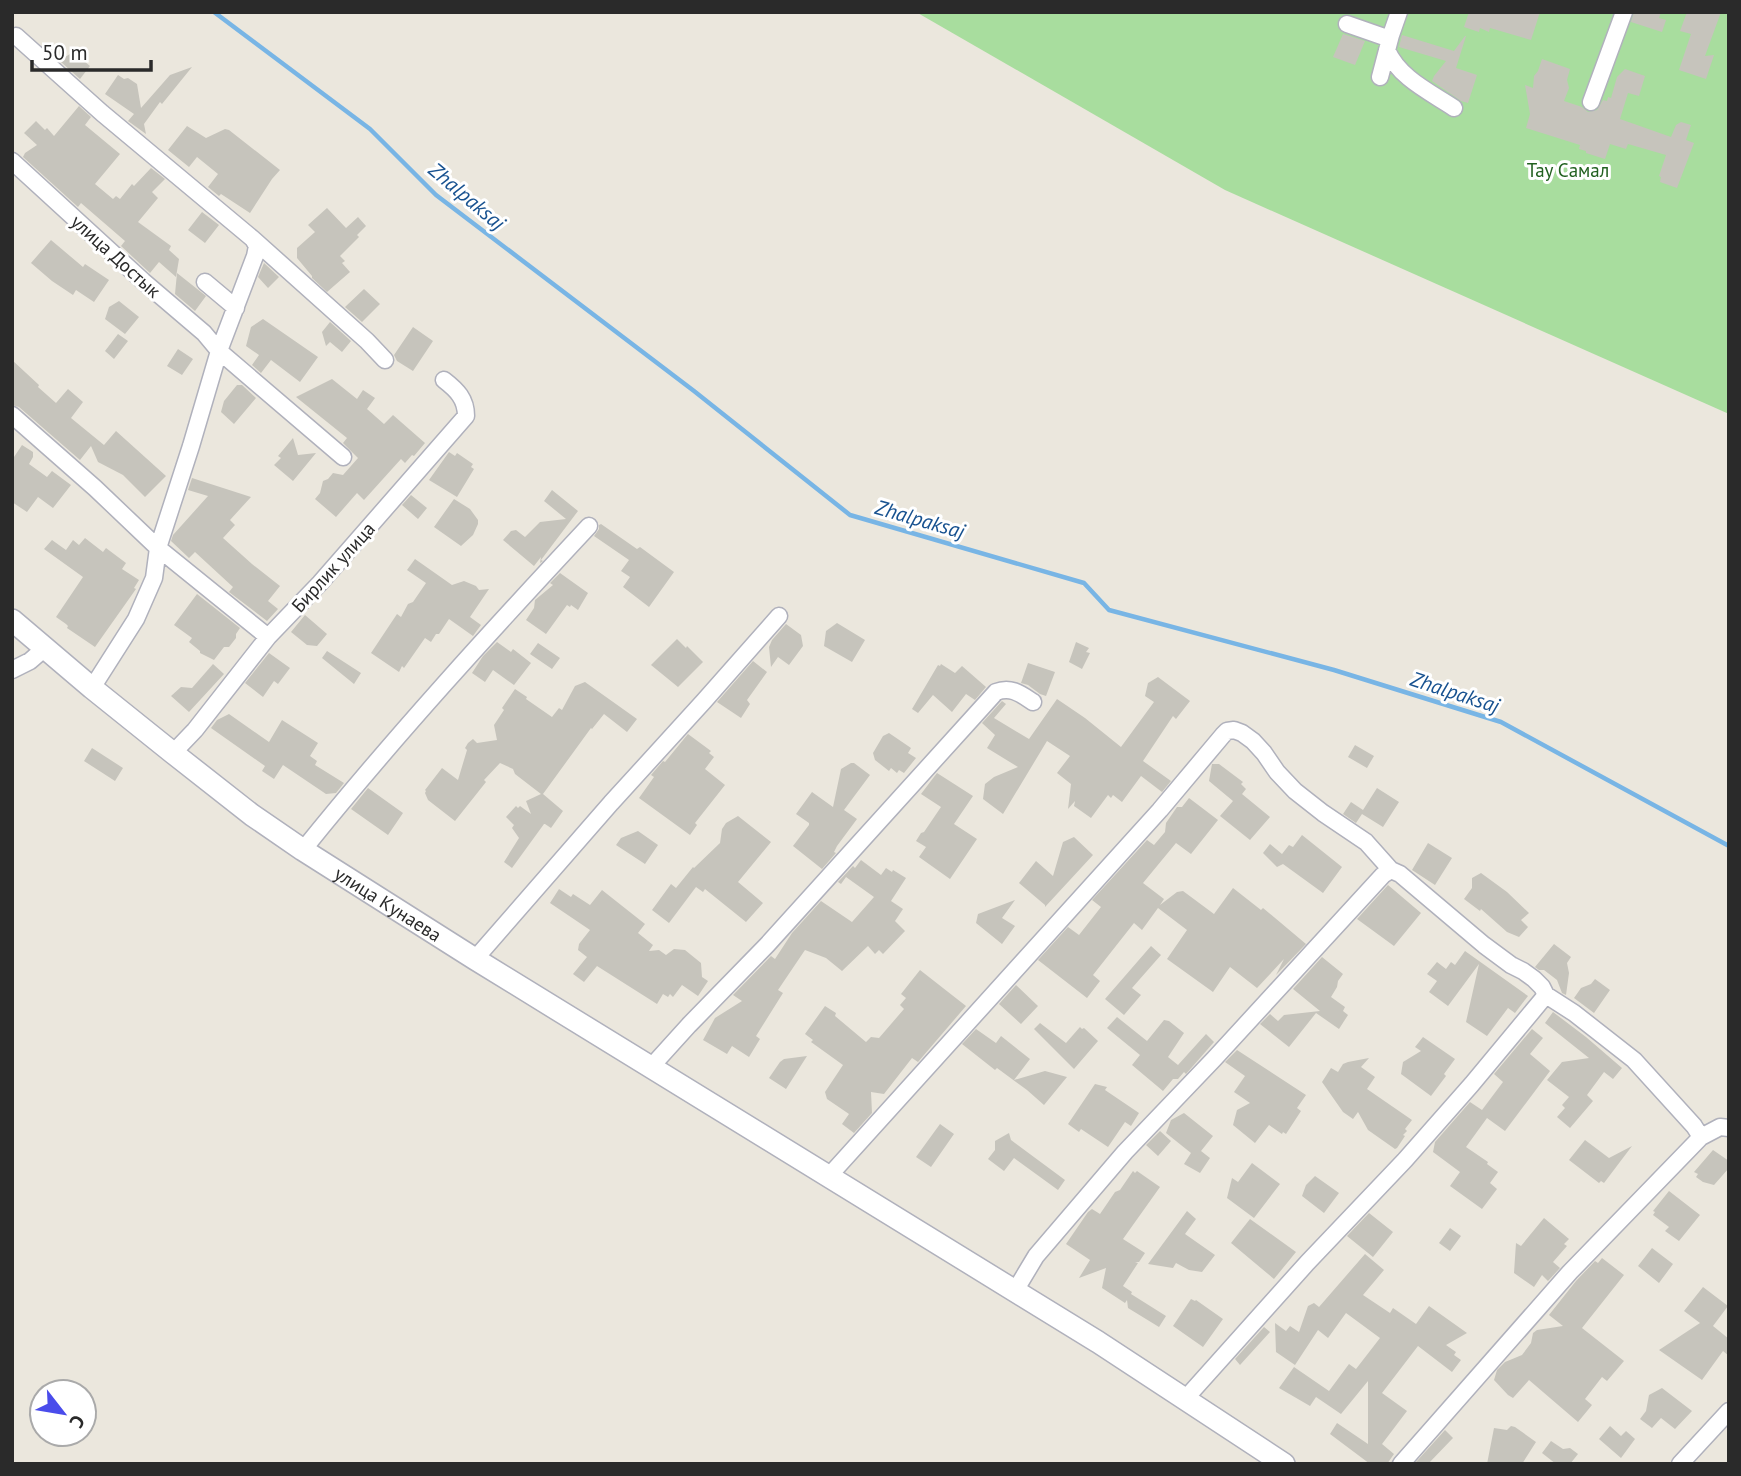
<svg xmlns="http://www.w3.org/2000/svg" width="1741" height="1476" viewBox="0 0 1741 1476" font-family="'PT Sans',sans-serif">
	<style>
		.green { fill: #a8dd9e }
		.lines { fill: none; stroke-linecap: round; stroke-linejoin: round }
		.stream { stroke: #78b5e5; stroke-width: 4.5 }
		.building { fill: #c6c4bc }
		.minor-casing { stroke: #b0b1bc; stroke-width: 19 }
		.secondary-casing { stroke: #b0b1bc; stroke-width: 24 }
		.minor { stroke: #fff; stroke-width: 16 }
		.secondary { stroke: #fff; stroke-width: 21 }
		.labels { text-anchor: middle; dominant-baseline: central; stroke-width: 6; stroke-linejoin: round; paint-order: stroke }
		.park-label { font-size: 19px; fill: #226120; stroke: #fff }
		.street-label { font-size: 19px; fill: #2a2a2a; stroke: #fff }
		.water-label { font-size: 21px; font-style: italic; fill: #185290; stroke: #fff }
	</style>
	<rect width="100%" height="100%" fill="#ebe7dd"/>
	<path class="green" d="M 916,12 L 1729,12 L 1729,414 L 1225,190 Z"/>
	<g class="lines">
		<path class="stream" d="M 214,12 L 370,129 L 436,195 L 694,391 L 850,515 L 1084,583 L 1109,610 L 1334,670 L 1501,722 L 1729,846"/>
	</g>
	<path class="building" d="M 1469,12 L 1540,12 L 1531,40 L 1490,28 L 1489,32 L 1480,28 L 1479,32 L 1464,27 Z
		M 1634,12 L 1661,12 L 1659,18 L 1666,20 L 1662,32 L 1631,22 Z
		M 1687,12 L 1721,12 L 1705,56 L 1714,55 L 1706,79 L 1679,70 L 1691,34 L 1680,31 Z
		M 1343,34 L 1365,41 L 1355,65 L 1333,57 Z
		M 1402,35 L 1454,51 L 1465,36 L 1466,36 L 1456,68 L 1477,75 L 1468,103 L 1461,101 L 1432,81 L 1434,76 L 1446,61 L 1399,47 Z
		M 73,52 L 90,66 L 80,79 L 61,62 L 62,59 Z
		M 1542,59 L 1570,69 L 1567,80 L 1569,88 L 1564,101 L 1582,107 L 1588,112 L 1597,110 L 1603,100 L 1607,101 L 1608,97 L 1611,98 L 1617,77 L 1625,69 L 1645,76 L 1639,96 L 1628,93 L 1620,119 L 1671,137 L 1676,125 L 1681,122 L 1691,125 L 1686,140 L 1694,143 L 1677,188 L 1660,182 L 1661,177 L 1659,176 L 1666,155 L 1628,144 L 1626,149 L 1610,144 L 1605,159 L 1586,153 L 1586,151 L 1579,149 L 1580,145 L 1526,128 L 1530,114 L 1525,85 L 1533,88 L 1534,76 L 1538,71 Z
		M 192,67 L 162,104 L 160,102 L 144,124 L 146,134 L 128,121 L 134,114 L 105,94 L 118,75 L 124,79 L 128,78 L 137,84 L 141,108 L 170,75 Z
		M 79,106 L 91,117 L 85,125 L 120,154 L 95,184 L 113,199 L 116,196 L 120,199 L 132,184 L 134,186 L 151,168 L 165,179 L 152,192 L 158,198 L 138,222 L 171,246 L 169,250 L 179,259 L 176,277 L 159,262 L 150,273 L 121,246 L 125,241 L 81,203 L 78,207 L 23,157 L 25,153 L 37,145 L 24,133 L 36,121 L 45,130 L 47,128 L 54,136 Z
		M 187,126 L 206,138 L 225,129 L 229,130 L 280,170 L 272,179 L 250,213 L 221,194 L 219,196 L 208,187 L 218,174 L 197,157 L 189,167 L 168,150 Z
		M 327,208 L 346,228 L 358,217 L 366,226 L 357,235 L 359,237 L 340,256 L 345,261 L 342,263 L 350,272 L 327,292 L 312,278 L 312,276 L 297,258 L 297,248 L 315,232 L 308,225 Z
		M 202,212 L 219,225 L 205,243 L 188,230 Z
		M 51,240 L 83,267 L 85,264 L 109,280 L 94,302 L 76,290 L 73,295 L 52,281 L 31,263 Z
		M 264,263 L 279,277 L 268,288 L 258,277 Z
		M 177,273 L 206,296 L 195,311 L 175,294 Z
		M 364,289 L 380,304 L 362,322 L 345,307 Z
		M 119,301 L 139,317 L 125,334 L 105,319 L 109,307 Z
		M 263,319 L 318,357 L 300,382 L 271,360 L 261,373 L 252,365 L 259,355 L 246,346 L 251,327 Z
		M 330,322 L 351,341 L 342,352 L 330,342 L 326,346 L 322,332 Z
		M 413,327 L 433,341 L 413,371 L 397,361 L 394,355 Z
		M 118,334 L 128,341 L 114,359 L 105,351 Z
		M 178,349 L 193,359 L 182,375 L 167,366 Z
		M 12,360 L 39,385 L 38,387 L 56,403 L 68,389 L 83,402 L 71,418 L 104,445 L 116,431 L 166,476 L 145,497 L 123,475 L 98,462 L 91,446 L 80,460 L 19,407 L 12,405 Z
		M 332,379 L 357,399 L 363,390 L 375,398 L 367,409 L 384,424 L 393,415 L 425,443 L 414,456 L 412,455 L 405,463 L 401,459 L 364,500 L 357,493 L 336,517 L 315,499 L 320,493 L 323,481 L 328,479 L 333,473 L 343,475 L 358,458 L 343,443 L 347,438 L 296,397 Z
		M 237,385 L 242,385 L 256,398 L 234,424 L 221,412 L 224,401 Z
		M 293,438 L 298,455 L 316,453 L 293,481 L 274,465 L 281,458 L 278,456 Z
		M 22,445 L 33,452 L 33,457 L 29,464 L 47,477 L 52,471 L 71,485 L 53,508 L 38,497 L 27,512 L 12,502 L 12,460 Z
		M 449,452 L 455,456 L 457,453 L 473,464 L 471,467 L 474,469 L 457,497 L 429,480 Z
		M 192,478 L 251,497 L 230,520 L 235,525 L 223,538 L 252,564 L 280,586 L 268,601 L 278,609 L 267,621 L 229,592 L 233,587 L 195,552 L 189,558 L 171,541 L 173,535 L 208,496 L 188,490 Z
		M 552,490 L 578,511 L 541,560 L 543,561 L 540,563 L 541,557 L 534,566 L 503,540 L 511,531 L 516,530 L 525,537 L 540,522 L 566,519 L 544,501 Z
		M 411,495 L 427,508 L 418,519 L 402,505 Z
		M 454,499 L 470,509 L 478,520 L 478,524 L 473,535 L 461,546 L 434,527 Z
		M 601,524 L 637,549 L 640,547 L 674,572 L 649,607 L 623,587 L 630,577 L 621,571 L 629,560 L 594,536 L 599,529 L 599,525 Z
		M 85,538 L 103,552 L 106,548 L 126,563 L 122,569 L 139,580 L 134,588 L 136,589 L 95,647 L 67,628 L 68,626 L 66,624 L 56,617 L 83,577 L 44,549 L 52,540 L 66,550 L 73,540 L 79,545 Z
		M 415,559 L 452,585 L 464,581 L 476,586 L 479,590 L 489,589 L 470,617 L 481,625 L 473,636 L 449,619 L 439,634 L 436,634 L 431,642 L 425,638 L 404,668 L 402,666 L 399,672 L 371,653 L 397,614 L 401,617 L 408,604 L 413,602 L 426,583 L 407,570 Z
		M 560,573 L 588,593 L 578,610 L 571,605 L 570,607 L 567,605 L 546,634 L 526,620 L 534,608 L 535,600 L 553,585 L 550,583 Z
		M 197,594 L 240,628 L 236,634 L 236,638 L 229,647 L 224,647 L 214,660 L 200,653 L 200,651 L 189,642 L 192,638 L 174,625 Z
		M 305,615 L 327,634 L 317,646 L 307,645 L 291,632 Z
		M 837,623 L 865,640 L 852,662 L 824,646 L 826,631 Z
		M 786,624 L 801,635 L 803,646 L 789,665 L 778,657 L 771,667 L 769,647 L 772,640 Z
		M 677,639 L 686,648 L 687,646 L 703,662 L 678,687 L 651,665 Z
		M 497,642 L 511,652 L 513,649 L 531,663 L 514,685 L 493,670 L 485,682 L 472,673 L 483,656 Z
		M 1076,642 L 1089,648 L 1086,652 L 1090,653 L 1082,669 L 1069,662 Z
		M 538,643 L 560,658 L 552,669 L 530,654 Z
		M 327,651 L 361,673 L 354,684 L 322,658 Z
		M 269,653 L 290,668 L 278,684 L 274,681 L 263,697 L 245,683 Z
		M 753,661 L 767,672 L 747,700 L 750,704 L 741,718 L 717,702 Z
		M 1028,663 L 1055,672 L 1046,696 L 1040,694 L 1028,685 L 1021,683 Z
		M 213,664 L 224,674 L 189,712 L 171,696 L 181,687 L 192,688 Z
		M 941,664 L 955,673 L 962,666 L 986,687 L 975,700 L 966,694 L 952,712 L 933,695 L 918,713 L 912,709 L 938,665 L 940,666 Z
		M 1158,677 L 1190,701 L 1176,719 L 1173,716 L 1143,761 L 1171,781 L 1162,792 L 1141,776 L 1122,802 L 1113,795 L 1111,798 L 1108,795 L 1091,818 L 1074,806 L 1075,801 L 1068,809 L 1071,784 L 1057,773 L 1070,756 L 1047,741 L 1003,814 L 983,799 L 985,784 L 994,777 L 1018,767 L 987,748 L 995,735 L 982,723 L 1002,701 L 1006,704 L 994,718 L 1029,739 L 1057,699 L 1085,718 L 1121,747 L 1154,702 L 1145,696 L 1148,683 Z
		M 585,682 L 637,719 L 627,732 L 604,714 L 592,729 L 591,728 L 543,794 L 563,811 L 551,828 L 545,824 L 544,824 L 512,868 L 504,862 L 519,838 L 512,828 L 514,825 L 506,817 L 516,806 L 518,808 L 520,806 L 531,814 L 526,801 L 541,794 L 515,774 L 513,769 L 500,763 L 484,780 L 486,782 L 455,821 L 428,800 L 425,793 L 426,791 L 425,790 L 442,768 L 458,780 L 467,750 L 465,748 L 468,743 L 473,739 L 477,743 L 497,740 L 494,725 L 504,710 L 502,708 L 515,689 L 527,697 L 526,699 L 552,717 L 559,708 L 562,710 L 575,686 Z
		M 229,714 L 269,742 L 282,720 L 318,743 L 310,756 L 317,761 L 315,765 L 344,783 L 336,793 L 326,794 L 283,765 L 274,779 L 262,771 L 265,766 L 211,728 L 217,720 Z
		M 889,733 L 911,748 L 908,753 L 916,758 L 904,773 L 899,770 L 897,773 L 891,768 L 889,771 L 875,760 L 873,753 L 883,736 Z
		M 688,734 L 711,751 L 709,753 L 714,757 L 705,769 L 725,785 L 695,823 L 697,825 L 690,835 L 639,798 L 654,777 L 651,775 L 663,761 L 665,762 Z
		M 1355,745 L 1374,756 L 1367,768 L 1348,757 Z
		M 92,748 L 123,768 L 115,781 L 84,761 Z
		M 851,763 L 854,763 L 870,775 L 844,810 L 857,819 L 837,846 L 834,852 L 836,853 L 822,869 L 793,846 L 809,825 L 809,823 L 796,814 L 812,792 L 833,807 L 841,769 Z
		M 1212,764 L 1219,764 L 1243,782 L 1241,784 L 1246,789 L 1242,794 L 1270,817 L 1250,840 L 1220,816 L 1233,801 L 1209,781 Z
		M 937,773 L 973,796 L 954,824 L 977,839 L 950,879 L 919,857 L 926,847 L 916,841 L 921,833 L 924,832 L 941,807 L 921,794 Z
		M 368,788 L 403,813 L 388,835 L 351,809 Z
		M 1377,788 L 1399,802 L 1383,827 L 1362,814 L 1356,823 L 1343,814 L 1351,802 L 1363,810 Z
		M 1189,798 L 1218,820 L 1191,854 L 1176,843 L 1143,883 L 1164,899 L 1160,905 L 1177,892 L 1183,891 L 1214,914 L 1233,888 L 1261,910 L 1263,908 L 1306,944 L 1276,975 L 1284,959 L 1257,988 L 1230,967 L 1213,992 L 1167,959 L 1187,930 L 1158,908 L 1142,930 L 1134,923 L 1093,975 L 1100,981 L 1087,998 L 1038,960 L 1068,927 L 1079,935 L 1101,907 L 1092,900 L 1147,840 L 1154,845 L 1165,832 L 1166,823 L 1177,807 L 1182,807 Z
		M 738,816 L 771,842 L 738,882 L 763,903 L 746,922 L 705,889 L 703,892 L 696,887 L 669,923 L 652,910 L 671,884 L 676,888 L 693,867 L 694,868 L 720,843 L 722,829 L 726,823 Z
		M 638,831 L 658,845 L 645,864 L 616,845 L 621,838 Z
		M 1302,835 L 1342,867 L 1323,893 L 1283,864 L 1277,867 L 1263,853 L 1270,844 L 1282,854 L 1289,845 L 1293,847 Z
		M 1074,837 L 1093,855 L 1045,907 L 1045,905 L 1019,883 L 1036,861 L 1053,876 L 1063,842 Z
		M 1428,843 L 1452,858 L 1435,885 L 1412,870 Z
		M 861,860 L 881,875 L 886,868 L 892,872 L 893,870 L 906,878 L 891,901 L 903,909 L 895,921 L 905,931 L 883,954 L 879,950 L 875,954 L 868,946 L 842,971 L 826,958 L 805,950 L 778,990 L 783,993 L 756,1036 L 760,1039 L 749,1057 L 732,1046 L 727,1054 L 703,1040 L 715,1018 L 742,1001 L 733,995 L 771,956 L 775,959 L 792,933 L 821,901 L 852,922 L 874,897 L 846,877 L 841,884 L 838,882 L 853,866 L 855,868 Z
		M 1481,873 L 1507,892 L 1529,913 L 1521,920 L 1528,927 L 1519,937 L 1507,932 L 1481,909 L 1480,911 L 1464,899 L 1472,888 L 1472,878 Z
		M 1388,885 L 1421,913 L 1394,946 L 1357,919 Z
		M 559,889 L 571,897 L 573,894 L 590,905 L 602,890 L 645,924 L 638,933 L 653,945 L 649,951 L 659,950 L 666,955 L 674,949 L 685,950 L 701,963 L 702,977 L 708,981 L 698,996 L 682,985 L 673,997 L 670,994 L 668,997 L 663,994 L 657,1004 L 597,966 L 584,982 L 573,974 L 587,957 L 578,950 L 579,944 L 590,930 L 550,903 Z
		M 1015,900 L 1002,918 L 1015,926 L 1002,944 L 976,923 L 978,914 Z
		M 1554,944 L 1571,957 L 1567,963 L 1569,973 L 1566,995 L 1562,993 L 1557,980 L 1544,970 L 1539,970 L 1535,967 Z
		M 1151,946 L 1161,955 L 1132,988 L 1141,995 L 1124,1015 L 1105,999 Z
		M 1465,951 L 1528,996 L 1515,1013 L 1508,1008 L 1487,1036 L 1466,1022 L 1479,964 L 1448,1006 L 1429,992 L 1437,981 L 1427,974 L 1437,962 L 1446,969 L 1451,962 L 1455,965 Z
		M 1322,957 L 1343,974 L 1338,981 L 1337,987 L 1331,997 L 1345,1007 L 1343,1011 L 1348,1015 L 1339,1029 L 1316,1013 L 1289,1047 L 1260,1024 L 1270,1014 L 1278,1021 L 1284,1015 L 1320,1011 L 1293,989 Z
		M 920,970 L 966,1006 L 918,1062 L 912,1058 L 884,1094 L 871,1092 L 872,1113 L 854,1133 L 842,1124 L 849,1114 L 827,1099 L 825,1092 L 843,1065 L 811,1042 L 813,1040 L 805,1034 L 825,1006 L 836,1013 L 835,1016 L 866,1042 L 871,1037 L 879,1038 L 904,1009 L 900,1005 L 906,998 L 901,994 Z
		M 1595,979 L 1610,990 L 1594,1013 L 1574,998 L 1581,988 L 1591,984 Z
		M 1016,985 L 1038,1006 L 1021,1024 L 999,1004 Z
		M 1553,1012 L 1586,1037 L 1622,1068 L 1613,1079 L 1604,1072 L 1587,1095 L 1593,1101 L 1570,1128 L 1557,1117 L 1565,1108 L 1562,1105 L 1569,1097 L 1547,1080 L 1562,1062 L 1589,1058 L 1545,1023 Z
		M 1117,1017 L 1147,1041 L 1164,1020 L 1169,1021 L 1184,1033 L 1168,1057 L 1178,1065 L 1206,1034 L 1214,1042 L 1186,1074 L 1184,1072 L 1178,1079 L 1173,1079 L 1163,1091 L 1132,1065 L 1140,1055 L 1107,1028 Z
		M 1040,1023 L 1066,1043 L 1080,1027 L 1082,1029 L 1084,1028 L 1098,1041 L 1074,1069 L 1034,1029 Z
		M 976,1029 L 996,1043 L 1001,1036 L 1030,1059 L 1014,1080 L 1045,1071 L 1067,1077 L 1044,1105 L 1027,1090 L 997,1068 L 995,1070 L 962,1044 Z
		M 1532,1029 L 1543,1038 L 1530,1054 L 1550,1071 L 1505,1131 L 1487,1118 L 1466,1147 L 1488,1162 L 1487,1164 L 1498,1172 L 1490,1183 L 1497,1189 L 1482,1209 L 1450,1186 L 1460,1172 L 1433,1152 L 1435,1142 L 1470,1102 L 1482,1110 L 1503,1082 L 1494,1074 Z
		M 1423,1037 L 1455,1059 L 1444,1074 L 1446,1076 L 1431,1096 L 1401,1074 L 1403,1062 L 1421,1051 L 1415,1047 Z
		M 1237,1050 L 1306,1095 L 1297,1108 L 1301,1111 L 1286,1134 L 1283,1132 L 1282,1134 L 1269,1125 L 1255,1143 L 1233,1125 L 1237,1110 L 1250,1103 L 1234,1092 L 1245,1076 L 1225,1062 Z
		M 807,1056 L 786,1089 L 769,1078 L 780,1062 L 784,1059 Z
		M 1369,1058 L 1361,1067 L 1375,1077 L 1367,1089 L 1412,1120 L 1405,1129 L 1407,1131 L 1403,1135 L 1405,1136 L 1397,1148 L 1395,1149 L 1368,1130 L 1358,1112 L 1353,1119 L 1343,1112 L 1322,1082 L 1331,1068 L 1338,1072 L 1343,1064 L 1348,1062 Z
		M 1095,1084 L 1107,1087 L 1105,1090 L 1139,1113 L 1131,1126 L 1125,1122 L 1108,1147 L 1081,1129 L 1079,1132 L 1068,1124 Z
		M 1184,1113 L 1213,1136 L 1201,1151 L 1210,1158 L 1200,1173 L 1184,1164 L 1191,1153 L 1166,1133 L 1171,1120 Z
		M 940,1124 L 954,1134 L 931,1167 L 916,1157 Z
		M 1160,1131 L 1171,1141 L 1158,1156 L 1146,1145 Z
		M 1009,1133 L 1011,1140 L 1065,1180 L 1058,1190 L 1014,1158 L 1004,1171 L 988,1159 L 995,1150 L 995,1141 Z
		M 1585,1140 L 1609,1158 L 1632,1146 L 1604,1183 L 1601,1181 L 1599,1183 L 1569,1160 Z
		M 1713,1150 L 1729,1161 L 1729,1168 L 1714,1185 L 1703,1182 L 1696,1177 L 1698,1174 L 1694,1172 Z
		M 1252,1163 L 1280,1184 L 1254,1218 L 1227,1198 L 1232,1178 L 1238,1182 Z
		M 1133,1171 L 1135,1173 L 1137,1171 L 1160,1187 L 1123,1239 L 1145,1253 L 1139,1262 L 1135,1262 L 1138,1263 L 1123,1286 L 1132,1292 L 1131,1294 L 1166,1316 L 1159,1327 L 1128,1308 L 1127,1300 L 1125,1303 L 1102,1288 L 1106,1268 L 1079,1278 L 1090,1260 L 1066,1244 L 1088,1212 L 1092,1209 L 1100,1214 L 1115,1192 L 1120,1190 Z
		M 1315,1176 L 1339,1193 L 1324,1213 L 1302,1196 L 1306,1185 Z
		M 1669,1191 L 1700,1215 L 1679,1241 L 1665,1231 L 1669,1227 L 1653,1215 L 1655,1212 L 1653,1211 Z
		M 1187,1211 L 1196,1219 L 1185,1234 L 1215,1255 L 1202,1272 L 1189,1270 L 1176,1263 L 1173,1268 L 1148,1264 Z
		M 1369,1213 L 1393,1232 L 1373,1257 L 1347,1236 Z
		M 1544,1218 L 1569,1239 L 1564,1244 L 1567,1246 L 1553,1262 L 1560,1268 L 1548,1281 L 1542,1275 L 1534,1287 L 1514,1273 L 1516,1243 L 1521,1246 Z
		M 1250,1219 L 1296,1252 L 1274,1279 L 1231,1243 Z
		M 1450,1228 L 1461,1236 L 1450,1251 L 1439,1243 Z
		M 1652,1248 L 1673,1264 L 1659,1283 L 1638,1266 Z
		M 1365,1254 L 1384,1270 L 1363,1295 L 1390,1313 L 1393,1308 L 1416,1324 L 1429,1306 L 1467,1333 L 1446,1345 L 1456,1352 L 1454,1355 L 1461,1360 L 1452,1372 L 1418,1346 L 1382,1393 L 1407,1411 L 1382,1444 L 1394,1454 L 1387,1464 L 1370,1464 L 1330,1434 L 1337,1423 L 1368,1444 L 1368,1381 L 1341,1414 L 1316,1397 L 1310,1406 L 1279,1388 L 1294,1367 L 1329,1391 L 1349,1364 L 1356,1369 L 1380,1338 L 1346,1313 L 1328,1338 L 1318,1330 L 1295,1365 L 1276,1352 L 1275,1323 L 1286,1331 L 1290,1326 L 1299,1332 L 1308,1306 L 1314,1303 L 1319,1307 Z
		M 1602,1258 L 1624,1275 L 1582,1328 L 1624,1361 L 1607,1381 L 1602,1377 L 1585,1399 L 1592,1405 L 1578,1422 L 1529,1380 L 1513,1398 L 1508,1395 L 1494,1380 L 1497,1370 L 1505,1362 L 1522,1355 L 1531,1343 L 1533,1333 L 1537,1330 L 1563,1326 L 1549,1315 L 1576,1281 L 1595,1261 L 1598,1263 Z
		M 1703,1287 L 1728,1306 L 1713,1326 L 1729,1339 L 1729,1356 L 1723,1351 L 1702,1380 L 1659,1350 L 1700,1323 L 1684,1311 Z
		M 1191,1299 L 1195,1301 L 1196,1300 L 1223,1319 L 1203,1347 L 1173,1326 Z
		M 1264,1327 L 1270,1332 L 1240,1365 L 1235,1359 Z
		M 1662,1388 L 1692,1411 L 1675,1429 L 1661,1418 L 1652,1428 L 1640,1419 L 1646,1411 L 1649,1395 Z
		M 1511,1426 L 1515,1427 L 1536,1442 L 1522,1464 L 1487,1464 L 1494,1428 L 1507,1430 Z
		M 1610,1426 L 1621,1436 L 1626,1431 L 1635,1439 L 1621,1458 L 1599,1439 Z
		M 1445,1430 L 1453,1438 L 1428,1464 L 1418,1464 L 1416,1462 Z
		M 1551,1441 L 1563,1449 L 1570,1448 L 1578,1454 L 1570,1464 L 1556,1464 L 1542,1453 Z"/>
	<g class="lines">
		<g class="minor-casing">
			<path id="minor" d="M 1347,24 L 1390,39
				M 16,36 L 102,113 L 253,239 L 257,246 L 255,256 L 219,351 L 191,446 L 158,548 L 154,578 L 136,619 L 92,688
				M 1387,50 C 1399,78 1430,92 1454,108
				M 1380,77 L 1391,35 L 1399,12
				M 1591,102 L 1624,12
				M 12,161 L 143,281 L 204,333 L 219,351 L 343,457
				M 253,239 L 367,341 L 385,360
				M 205,282 L 236,308
				M 12,415 L 95,488 L 158,548 L 268,637
				M 12,670 L 30,661 L 45,648
				M 173,753 L 195,730 L 268,637 L 320,583 L 466,416 C 466,399 457,390 444,380
				M 303,850 C 394,737 491,631 589,526
				M 475,959 L 611,803 L 704,701 L 779,616
				M 651,1067 L 689,1025 L 767,945 L 996,692 C 1011,686 1021,694 1033,702
				M 829,1176 L 1160,810 L 1223,735 L 1227,731 L 1234,730 L 1242,733 L 1253,741 L 1264,753 L 1277,772 L 1295,791 L 1323,813 L 1366,842 L 1391,870 L 1400,874 L 1484,945 L 1511,965 L 1523,971 L 1534,979 L 1542,987 L 1546,995 L 1574,1013 L 1634,1060 L 1694,1126 L 1701,1137
				M 1015,1291 L 1036,1256 L 1125,1152 L 1214,1059 L 1383,875 L 1391,870
				M 1186,1398 L 1307,1263 L 1405,1160 L 1472,1084 L 1546,995
				M 1401,1464 L 1570,1272 L 1701,1137 L 1720,1127 L 1729,1128
				M 1680,1464 L 1729,1411"/>
		</g>
		<g class="secondary-casing">
			<g id="secondary">
				<path id="s1" d="M 12,620 L 92,688 L 173,753 L 252,815 L 303,850 L 475,959 L 1098,1342 L 1284,1464"/>
			</g>
		</g>
		<use href="#minor" class="minor"/>
		<use href="#secondary" class="secondary"/>
	</g>
	<g class="labels">
		<g class="park-label">
			<text x="1568" y="170">Тау Самал</text>
		</g>
		<g class="street-label">
			<text transform="translate(116 256) rotate(42)">улица Достык</text>
			<text transform="translate(333 567) rotate(-48)">Бирлик улица</text>
			<text stroke="none"><textPath href="#s1" startOffset="472">улица Кунаева</textPath></text>
		</g>
		<g class="water-label">
			<text transform="translate(467 196) rotate(40)">Zhalpaksaj</text>
			<text transform="translate(920 519) rotate(16)">Zhalpaksaj</text>
			<text transform="translate(1455 692) rotate(18)">Zhalpaksaj</text>
		</g>
	</g>
	<rect width="1741" height="1476" fill="none" stroke="#2a2a2a" stroke-width="28"/>
	<g transform="translate(63 1413) rotate(121)"><circle r="33" fill="#ffffff" stroke="#aaaaaa" stroke-width="2"/>
	<path d="M0-5L12 26L0 18L-12 26Z" fill="#4a4ceb"/>
	<text y="-10" font-size="19" font-weight="bold" text-anchor="middle" fill="#2a2a2a">С</text>
	</g>
	<path d="M32 60v10h119v-10" fill="none" stroke="#2a2a2a" stroke-width="3.5"/>
	<text x="42" y="60" font-size="21" fill="#2a2a2a" stroke="#ffffff" stroke-width="5" paint-order="stroke">50 m</text>
</svg>
